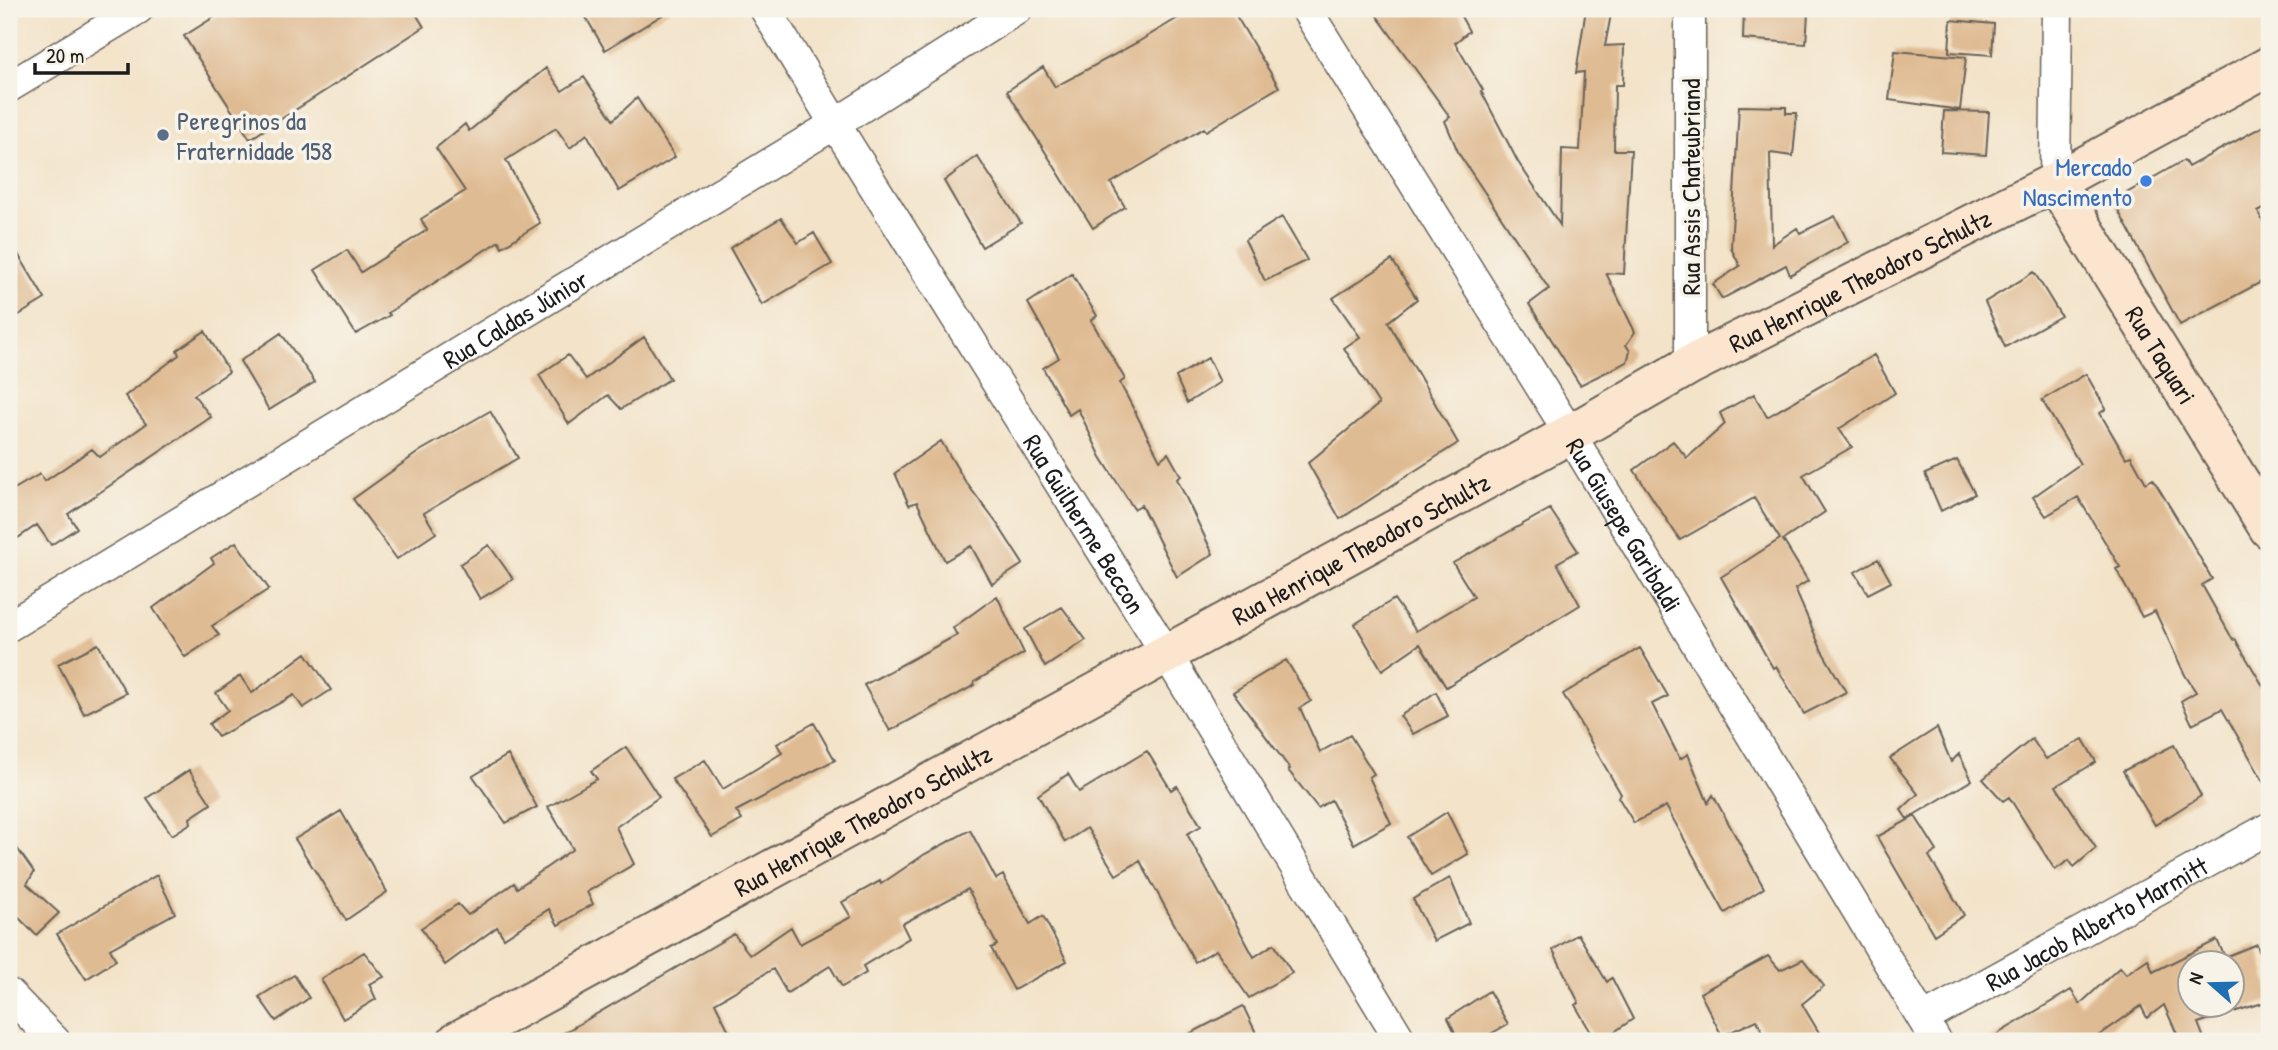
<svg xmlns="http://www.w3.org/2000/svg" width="2278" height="1050" viewBox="0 0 2278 1050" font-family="'Patrick Hand',sans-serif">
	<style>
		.building { fill: #dfbb93; fill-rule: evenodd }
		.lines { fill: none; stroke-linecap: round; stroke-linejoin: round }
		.street-casing { stroke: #676259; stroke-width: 33 }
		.secondary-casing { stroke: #676259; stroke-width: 42 }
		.street { stroke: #fff; stroke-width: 30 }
		.secondary { stroke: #fce5cf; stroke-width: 38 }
		.service-dot { fill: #5c6f8a; stroke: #f7f3e8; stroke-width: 2.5 }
		.shop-dot { fill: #3f7fe0; stroke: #f7f3e8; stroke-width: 2.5 }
		.labels { text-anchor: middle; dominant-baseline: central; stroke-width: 7; stroke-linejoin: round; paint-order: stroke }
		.service-label { font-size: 26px; fill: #4e5e75; stroke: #f7f3e8; text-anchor: start }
		.shop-label { font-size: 26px; fill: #366cbe; stroke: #f7f3e8; text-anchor: end }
		.street-label { font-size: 26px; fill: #1c1c1c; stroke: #f7f3e8 }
	</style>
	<rect width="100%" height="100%" fill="#f7f3e8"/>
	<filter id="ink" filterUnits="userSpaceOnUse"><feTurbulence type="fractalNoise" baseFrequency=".0143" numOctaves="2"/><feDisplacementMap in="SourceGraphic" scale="14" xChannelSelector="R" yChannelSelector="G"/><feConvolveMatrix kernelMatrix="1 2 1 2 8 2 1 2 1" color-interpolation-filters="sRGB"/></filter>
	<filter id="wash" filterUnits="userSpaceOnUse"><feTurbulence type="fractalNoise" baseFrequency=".00686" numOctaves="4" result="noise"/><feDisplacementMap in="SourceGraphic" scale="28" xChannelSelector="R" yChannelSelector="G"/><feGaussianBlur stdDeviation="1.57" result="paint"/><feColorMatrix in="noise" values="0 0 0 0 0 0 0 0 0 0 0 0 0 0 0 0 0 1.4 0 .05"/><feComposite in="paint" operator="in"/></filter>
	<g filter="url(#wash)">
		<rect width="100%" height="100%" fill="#f3e3c9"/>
		<g id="blocks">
			<path class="building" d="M 227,9 L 413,9 L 424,27 L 250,139 L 184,36 Z
				M 581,9 L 672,9 L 605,50 Z
				M 1193,9 L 1232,9 L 1279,87 L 1206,131 L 1204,128 L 1111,183 L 1125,207 L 1093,228 L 1007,91 L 1043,67 L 1055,87 L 1138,42 Z
				M 1372,9 L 1457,9 L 1469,31 L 1455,43 L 1483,90 L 1481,91 L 1518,162 L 1560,225 L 1562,149 L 1580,150 L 1584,72 L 1576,73 L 1586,9 L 1612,9 L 1605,46 L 1624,45 L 1623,85 L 1615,85 L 1614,150 L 1631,150 L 1624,274 L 1606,273 L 1635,332 L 1626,345 L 1630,351 L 1627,362 L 1580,385 L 1529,304 L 1549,289 L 1459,154 L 1445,121 L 1450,117 Z
				M 1744,9 L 1808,13 L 1806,44 L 1743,39 Z
				M 1951,20 L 1994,24 L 1992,55 L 1949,52 Z
				M 1895,51 L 1966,57 L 1960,110 L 1889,100 Z
				M 546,68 L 562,91 L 584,77 L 613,120 L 637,98 L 675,157 L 619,191 L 587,134 L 570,148 L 556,128 L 506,160 L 540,223 L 502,247 L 499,241 L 388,313 L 390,315 L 356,334 L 315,270 L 347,250 L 361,272 L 427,230 L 421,219 L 465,191 L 436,148 L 465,124 L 469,131 Z
				M 1739,106 L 1786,107 L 1786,113 L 1797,113 L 1793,156 L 1770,153 L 1772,245 L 1797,228 L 1800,233 L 1835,216 L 1848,242 L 1790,275 L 1786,265 L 1722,299 L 1713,284 L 1740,266 L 1731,248 Z
				M 1944,111 L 1989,112 L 1986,155 L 1941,152 Z
				M 2269,123 L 2269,206 L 2258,212 L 2269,233 L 2269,278 L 2180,325 L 2113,201 L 2184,160 L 2188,167 Z
				M 977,156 L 1021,223 L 982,247 L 944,181 Z
				M 1282,217 L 1307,260 L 1265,281 L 1245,240 Z
				M 781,218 L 798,243 L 814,233 L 832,264 L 762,305 L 730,248 Z
				M 9,239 L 45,299 L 9,321 Z
				M 1392,260 L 1417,299 L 1388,322 L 1458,443 L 1340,519 L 1308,463 L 1379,404 L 1344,348 L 1360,337 L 1333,298 Z
				M 2034,272 L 2061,316 L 2005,347 L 1985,302 Z
				M 1072,274 L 1097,316 L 1091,320 L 1125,379 L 1120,383 L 1160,460 L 1168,453 L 1181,476 L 1177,479 L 1213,554 L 1177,577 L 1141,505 L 1134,509 L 1101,457 L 1078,409 L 1069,415 L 1043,368 L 1059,358 L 1028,303 Z
				M 205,331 L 229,372 L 194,395 L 211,417 L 68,514 L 77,528 L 51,545 L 37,525 L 9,544 L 9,492 L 40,474 L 45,481 L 92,449 L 100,457 L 146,424 L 125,396 L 179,355 L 177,350 Z
				M 281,333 L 315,382 L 269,410 L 240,361 Z
				M 644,337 L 670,379 L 621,409 L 608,395 L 569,424 L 539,375 L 568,355 L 586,379 Z
				M 1874,355 L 1895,393 L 1839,429 L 1852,447 L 1803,475 L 1825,512 L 1783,540 L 1808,581 L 1795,589 L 1822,651 L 1846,692 L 1804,714 L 1776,666 L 1773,668 L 1721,577 L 1780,539 L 1754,498 L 1680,540 L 1634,470 L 1673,441 L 1687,458 L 1725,424 L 1720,413 L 1754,394 L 1767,417 Z
				M 1208,358 L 1220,382 L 1187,403 L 1176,377 Z
				M 2086,374 L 2106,409 L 2100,413 L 2126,458 L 2131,456 L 2146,483 L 2153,479 L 2186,533 L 2212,579 L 2202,585 L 2233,640 L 2235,639 L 2269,696 L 2269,791 L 2222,709 L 2192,724 L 2181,701 L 2196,692 L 2185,675 L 2155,611 L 2142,617 L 2116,569 L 2120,567 L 2078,497 L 2046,516 L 2033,497 L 2080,464 L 2042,400 Z
				M 490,411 L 518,458 L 424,513 L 436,533 L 397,559 L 353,499 L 420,451 Z
				M 941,441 L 965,481 L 998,525 L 1023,564 L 992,584 L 971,546 L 945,561 L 917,502 L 909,505 L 895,473 Z
				M 1957,460 L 1975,494 L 1941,511 L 1925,474 Z
				M 1550,509 L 1578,551 L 1557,563 L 1580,605 L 1446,687 L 1420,644 L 1382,670 L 1355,624 L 1394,599 L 1416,631 L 1474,597 L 1453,563 Z
				M 236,542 L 269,589 L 212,626 L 219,635 L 185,657 L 153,608 L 214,563 L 211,558 Z
				M 489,545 L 513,579 L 480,599 L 460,564 Z
				M 1878,559 L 1891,582 L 1868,594 L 1855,572 Z
				M 997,596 L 1024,653 L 974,682 L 975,685 L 890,731 L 864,685 L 957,635 L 953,628 Z
				M 1062,607 L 1086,640 L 1045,667 L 1025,629 Z
				M 98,644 L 126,693 L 84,714 L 58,664 Z
				M 1640,648 L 1668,696 L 1652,704 L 1680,759 L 1688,754 L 1708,803 L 1713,795 L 1764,888 L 1725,913 L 1666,806 L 1634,823 L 1618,797 L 1621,794 L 1563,694 Z
				M 306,653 L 331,690 L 303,708 L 294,695 L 218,737 L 209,724 L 228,710 L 216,693 L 240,676 L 252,693 Z
				M 1286,660 L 1311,701 L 1300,708 L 1320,752 L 1350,735 L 1374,774 L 1369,777 L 1391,823 L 1354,844 L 1331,800 L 1318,808 L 1288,770 L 1290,769 L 1233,692 Z
				M 1436,692 L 1448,716 L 1413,734 L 1400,716 Z
				M 814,723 L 835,760 L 736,811 L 742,820 L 712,837 L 672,779 L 705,760 L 723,789 L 782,753 L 777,744 Z
				M 1937,728 L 1951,762 L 1959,754 L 1972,780 L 1907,819 L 1901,810 L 1918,794 L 1890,758 Z
				M 2032,739 L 2046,759 L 2083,739 L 2096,762 L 2056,786 L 2096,848 L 2074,867 L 2069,860 L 2055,870 L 2009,797 L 2003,801 L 1983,779 Z
				M 2174,745 L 2201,796 L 2155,825 L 2123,771 Z
				M 626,747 L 659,797 L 616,827 L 634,864 L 587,892 L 593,904 L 558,925 L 549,909 L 504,938 L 497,927 L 445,965 L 421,928 L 458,904 L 468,915 L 514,883 L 517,888 L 573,849 L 548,807 L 597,779 L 591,771 Z
				M 1147,751 L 1171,790 L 1177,786 L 1201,826 L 1187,834 L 1254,957 L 1274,944 L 1292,973 L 1249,998 L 1216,950 L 1195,962 L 1140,861 L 1116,875 L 1087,828 L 1065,842 L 1038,795 L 1068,774 L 1079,792 Z
				M 508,755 L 537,807 L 506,823 L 473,776 Z
				M 189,770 L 211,804 L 190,818 L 191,823 L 172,835 L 147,798 Z
				M 341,811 L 387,892 L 346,920 L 295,839 Z
				M 1447,812 L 1468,854 L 1431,876 L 1407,837 Z
				M 1915,816 L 1937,851 L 1929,856 L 1964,915 L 1934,935 L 1877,837 Z
				M 970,830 L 996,879 L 1003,875 L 1030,924 L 1043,916 L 1067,961 L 1014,990 L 991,948 L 997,945 L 968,889 L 902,924 L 909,938 L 863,966 L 866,973 L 842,987 L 830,966 L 787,993 L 773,969 L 715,1003 L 734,1041 L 550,1041 L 734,934 L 750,955 L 791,927 L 800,944 L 851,917 L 842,902 L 880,881 L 881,884 L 925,854 Z
				M 9,837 L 34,872 L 27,884 L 59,913 L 36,935 L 12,911 L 9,918 Z
				M 157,875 L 175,913 L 110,949 L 116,960 L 86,979 L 57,934 Z
				M 1450,878 L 1469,923 L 1434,941 L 1413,899 Z
				M 1578,934 L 1607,982 L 1612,978 L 1633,1019 L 1601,1041 L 1596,1041 L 1575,1005 L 1579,1003 L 1553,950 Z
				M 2217,940 L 2225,957 L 2257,944 L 2269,986 L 2269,1001 L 2198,1023 L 2205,1041 L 2180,1041 L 2164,1005 L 2147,1018 L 2141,1006 L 2091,1041 L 1986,1041 L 2071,990 L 2080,1004 L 2120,967 L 2126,974 L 2148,959 L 2153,972 ZM 2190,962 L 2232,962 L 2232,1004 L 2190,1004 Z
				M 364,952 L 384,977 L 369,984 L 376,999 L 343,1019 L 321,979 Z
				M 1768,956 L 1780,970 L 1803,959 L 1824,986 L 1802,1004 L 1824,1041 L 1767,1041 L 1757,1020 L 1722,1036 L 1700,993 Z
				M 294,975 L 309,998 L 276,1021 L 259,997 Z
				M 1489,991 L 1508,1024 L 1478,1041 L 1459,1041 L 1448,1018 Z
				M 1243,1006 L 1260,1041 L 1176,1041 Z"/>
		</g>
	</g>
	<g filter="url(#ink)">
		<use href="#blocks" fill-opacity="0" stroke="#676259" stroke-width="2"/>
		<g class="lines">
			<g class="street-casing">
				<g id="street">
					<path id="s1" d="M 765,9 L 835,124 L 1166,653 L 1401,1041"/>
					<path id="s2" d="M 1306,9 L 1570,434 L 1936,1041"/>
					<path d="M 9,87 L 138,9"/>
					<path d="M 2055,182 L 2057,9"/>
					<path d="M 1690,365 L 1690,9"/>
					<path id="s3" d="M 9,626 L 835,124 L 1017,9"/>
					<path d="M 9,994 L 55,1041"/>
					<path id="s4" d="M 1923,1019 L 2269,828"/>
				</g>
			</g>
			<g class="secondary-casing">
				<g id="secondary">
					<path id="s5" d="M 2055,182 L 2269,529"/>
					<path id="s6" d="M 457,1041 L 1570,434 L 1690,365 L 2055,182 L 2269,66"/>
				</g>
			</g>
			<use href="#street" class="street"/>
			<use href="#secondary" class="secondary"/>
		</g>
	</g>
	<circle class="service-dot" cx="163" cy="135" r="7"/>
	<circle class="shop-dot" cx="2146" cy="181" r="7"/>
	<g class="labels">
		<g class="service-label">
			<text x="177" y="120">Peregrinos da<tspan x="177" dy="30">Fraternidade 158</tspan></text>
		</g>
		<g class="shop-label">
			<text x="2132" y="166">Mercado<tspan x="2132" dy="30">Nascimento</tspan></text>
		</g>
		<g class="street-label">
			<text transform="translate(1690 187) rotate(-90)">Rua Assis Chateubriand</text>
			<text stroke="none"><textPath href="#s6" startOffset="1596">Rua Henrique Theodoro Schultz</textPath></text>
			<text stroke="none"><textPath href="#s3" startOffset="592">Rua Caldas Júnior</textPath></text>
			<text stroke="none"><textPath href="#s5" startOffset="203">Rua Taquari</textPath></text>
			<text stroke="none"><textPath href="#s1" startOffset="606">Rua Guilherme Beccon</textPath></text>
			<text stroke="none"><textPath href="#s2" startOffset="606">Rua Giusepe Garibaldi</textPath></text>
			<text stroke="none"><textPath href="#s6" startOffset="1029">Rua Henrique Theodoro Schultz</textPath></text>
			<text stroke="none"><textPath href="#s6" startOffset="462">Rua Henrique Theodoro Schultz</textPath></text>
			<text stroke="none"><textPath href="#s4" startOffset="198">Rua Jacob Alberto Marmitt</textPath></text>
		</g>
	</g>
	<rect width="2278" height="1050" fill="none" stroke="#f7f3e8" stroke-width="35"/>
	<g transform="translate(2211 984) rotate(290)"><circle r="33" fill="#f7f3e8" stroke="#9f9d96" stroke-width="2"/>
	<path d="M0-5L12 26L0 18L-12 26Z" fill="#1f6fb2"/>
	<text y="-10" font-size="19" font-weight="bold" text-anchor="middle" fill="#1c1c1c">N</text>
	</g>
	<path d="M35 63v10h93v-10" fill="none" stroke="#1c1c1c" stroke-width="3.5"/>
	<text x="46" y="63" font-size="21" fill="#1c1c1c" stroke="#f7f3e8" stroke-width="5" paint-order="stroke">20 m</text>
</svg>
